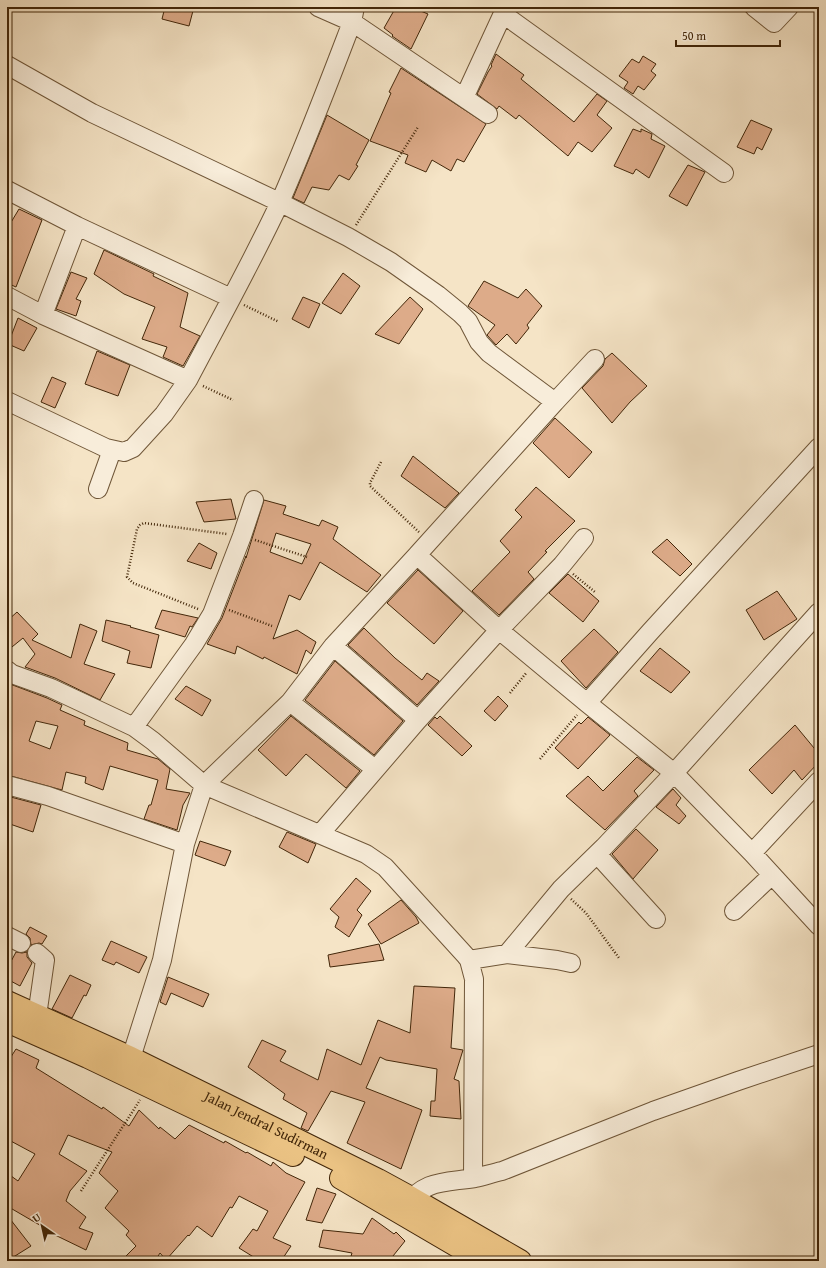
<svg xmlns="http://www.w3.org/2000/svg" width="826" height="1268" viewBox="0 0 826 1268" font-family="'Gentium Book Plus',serif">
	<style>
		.building { fill: #ddab89; stroke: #422609; fill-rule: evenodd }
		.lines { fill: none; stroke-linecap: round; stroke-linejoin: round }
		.minor-casing { stroke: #6f5638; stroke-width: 20 }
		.highway-casing { stroke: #422609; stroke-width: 24 }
		.path { stroke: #422609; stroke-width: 2.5; stroke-dasharray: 1 2; stroke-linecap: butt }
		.minor { stroke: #f8edda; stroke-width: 18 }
		.highway { stroke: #eac283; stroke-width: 22 }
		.labels { text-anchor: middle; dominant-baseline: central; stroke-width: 4; stroke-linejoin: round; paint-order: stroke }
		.street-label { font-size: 14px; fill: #422609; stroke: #f8edda }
	</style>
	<rect width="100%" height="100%" fill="#f5e4c6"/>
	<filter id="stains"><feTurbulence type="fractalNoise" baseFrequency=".005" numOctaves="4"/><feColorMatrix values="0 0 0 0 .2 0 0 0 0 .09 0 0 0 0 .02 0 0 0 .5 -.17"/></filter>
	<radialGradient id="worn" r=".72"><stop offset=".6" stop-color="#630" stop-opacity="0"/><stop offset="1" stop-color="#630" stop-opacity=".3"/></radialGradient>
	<path class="building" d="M 165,7 L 194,7 L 189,26 L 162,19 Z
		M 396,7 L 411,7 L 428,14 L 411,49 L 392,36 L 393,35 L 384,28 Z
		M 496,54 L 524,75 L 521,79 L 574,122 L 597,94 L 607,101 L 597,115 L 612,128 L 592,152 L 578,142 L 568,156 L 519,115 L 516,119 L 499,106 L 497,109 L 477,94 L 488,72 L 492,66 L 491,65 Z
		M 643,56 L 656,64 L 651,71 L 656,75 L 644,90 L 638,86 L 633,94 L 624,88 L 628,82 L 619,76 L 632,59 L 639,63 Z
		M 401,68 L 486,124 L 464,162 L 457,159 L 451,171 L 432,160 L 426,172 L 405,163 L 408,155 L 370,141 L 391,93 L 389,92 Z
		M 327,115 L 369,140 L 356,165 L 358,166 L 349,180 L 339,175 L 329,190 L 312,187 L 304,203 L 293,198 Z
		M 751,120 L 772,129 L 762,150 L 757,147 L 754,154 L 737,147 Z
		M 633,129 L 641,132 L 641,129 L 652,134 L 651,139 L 665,146 L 649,178 L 636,169 L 633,174 L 614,166 Z
		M 688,165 L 705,172 L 687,206 L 669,196 Z
		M 19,209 L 42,220 L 16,287 L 7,283 L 7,229 Z
		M 104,250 L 154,274 L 153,276 L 188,293 L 180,327 L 200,336 L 183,366 L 163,357 L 167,347 L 142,339 L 155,307 L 124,294 L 94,274 Z
		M 71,272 L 87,278 L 76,299 L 81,301 L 76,316 L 56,309 Z
		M 343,273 L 360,286 L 341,314 L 322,303 Z
		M 484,281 L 518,298 L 526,289 L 542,306 L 527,325 L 529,328 L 516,344 L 507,334 L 496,345 L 487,335 L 495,325 L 468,306 Z
		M 303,297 L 320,304 L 309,328 L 292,319 Z
		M 410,297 L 423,309 L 399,344 L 375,334 Z
		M 18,318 L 37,328 L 24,351 L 8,344 Z
		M 97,351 L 130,365 L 118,396 L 85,384 Z
		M 612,353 L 647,386 L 630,402 L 612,423 L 582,388 L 603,366 L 605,359 Z
		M 52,377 L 66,383 L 55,408 L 41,402 Z
		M 555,418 L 592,452 L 569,478 L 533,443 Z
		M 413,456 L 459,493 L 445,508 L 401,476 Z
		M 536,487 L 575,521 L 545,551 L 547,552 L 528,572 L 534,579 L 499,615 L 472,591 L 510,552 L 500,541 L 522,517 L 515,510 Z
		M 231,499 L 236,519 L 204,522 L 196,502 Z
		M 264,500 L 286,506 L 283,514 L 319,526 L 322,520 L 338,527 L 333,539 L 381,575 L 367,592 L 320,562 L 300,600 L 289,595 L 273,639 L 297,630 L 316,642 L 311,654 L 306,650 L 297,674 L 264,657 L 263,659 L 237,646 L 235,654 L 207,644 L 222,618 L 246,556 L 246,558 ZM 276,533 L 311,544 L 302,564 L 270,552 Z
		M 667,539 L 692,564 L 680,576 L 652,552 Z
		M 199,543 L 217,553 L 211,569 L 187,561 Z
		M 418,570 L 463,611 L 434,644 L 387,603 Z
		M 568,574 L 599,601 L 583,622 L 549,593 Z
		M 777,591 L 797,619 L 764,640 L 746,610 Z
		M 162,610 L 198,618 L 192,627 L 190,626 L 185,637 L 155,628 Z
		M 17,612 L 38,634 L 32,640 L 71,658 L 80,624 L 97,631 L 84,664 L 115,674 L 100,700 L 55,678 L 25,667 L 35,654 L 23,638 L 7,651 L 7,621 Z
		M 106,620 L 131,626 L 130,627 L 159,635 L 151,668 L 127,663 L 130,651 L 102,641 Z
		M 364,628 L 395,658 L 422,680 L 427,673 L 439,681 L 417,705 L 348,645 Z
		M 594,629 L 618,652 L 586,688 L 561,661 Z
		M 660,648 L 690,672 L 671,693 L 640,671 Z
		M 335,661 L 403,721 L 374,755 L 305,700 Z
		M 10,684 L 47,698 L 62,705 L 60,710 L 85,721 L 84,725 L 128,743 L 127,750 L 158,759 L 170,769 L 166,789 L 190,793 L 183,805 L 177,830 L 144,819 L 149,805 L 151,805 L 158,780 L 110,766 L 103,790 L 85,783 L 86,777 L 66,772 L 62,790 L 7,775 L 7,692 ZM 36,721 L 58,726 L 50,749 L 29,741 Z
		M 186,686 L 211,700 L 202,716 L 175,699 Z
		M 498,696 L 508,706 L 495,721 L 484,711 Z
		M 291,716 L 360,771 L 346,788 L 306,754 L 286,776 L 258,750 Z
		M 440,716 L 472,746 L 462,756 L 428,725 L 435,717 L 437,719 Z
		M 588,717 L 610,735 L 578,769 L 555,748 L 579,722 L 581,724 Z
		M 795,725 L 819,754 L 819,762 L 802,780 L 794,770 L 772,794 L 749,770 Z
		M 637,757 L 654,770 L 634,791 L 638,796 L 605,830 L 566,796 L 588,776 L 603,791 Z
		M 673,789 L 681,798 L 676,805 L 686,816 L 679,824 L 656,807 Z
		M 7,796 L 41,805 L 33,832 L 7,823 Z
		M 636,829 L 658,850 L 633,879 L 612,854 Z
		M 287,832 L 316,844 L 308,863 L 279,847 Z
		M 200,841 L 231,851 L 225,866 L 195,855 Z
		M 356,878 L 371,891 L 357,910 L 362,915 L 349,937 L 335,927 L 339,917 L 330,909 Z
		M 401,900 L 416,917 L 419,923 L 381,944 L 368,924 Z
		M 30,927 L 47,936 L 42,944 L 39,943 L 31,945 L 30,938 L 26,934 Z
		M 111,941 L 147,957 L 139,973 L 116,962 L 114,965 L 102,960 Z
		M 379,944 L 384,960 L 330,967 L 328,955 Z
		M 16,952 L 22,953 L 27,952 L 27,957 L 32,963 L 20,986 L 7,979 L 7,969 Z
		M 70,975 L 91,985 L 86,996 L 84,995 L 72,1018 L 52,1009 Z
		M 168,977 L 209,994 L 203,1007 L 171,993 L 166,1005 L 160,1002 Z
		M 414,986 L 455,988 L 451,1048 L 463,1050 L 454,1079 L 459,1081 L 461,1119 L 430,1116 L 431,1101 L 435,1101 L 437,1069 L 386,1060 L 380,1057 L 366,1088 L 422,1110 L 401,1169 L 347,1143 L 365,1102 L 331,1091 L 308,1131 L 301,1128 L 307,1113 L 283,1099 L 285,1094 L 248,1067 L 262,1040 L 286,1051 L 280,1061 L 318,1080 L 327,1049 L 361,1065 L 378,1020 L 410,1033 Z
		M 16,1049 L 39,1060 L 36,1068 L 102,1109 L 103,1107 L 129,1126 L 139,1110 L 159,1129 L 160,1127 L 175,1139 L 189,1125 L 224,1143 L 225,1141 L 246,1153 L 247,1152 L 271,1166 L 273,1162 L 286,1173 L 305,1182 L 273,1238 L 291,1246 L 281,1261 L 260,1261 L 239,1248 L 253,1229 L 257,1231 L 268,1211 L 239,1196 L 232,1208 L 230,1207 L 212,1237 L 197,1226 L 189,1236 L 188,1235 L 166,1260 L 160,1253 L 155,1261 L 121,1261 L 136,1246 L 126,1235 L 129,1231 L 105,1208 L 118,1191 L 99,1173 L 112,1152 L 68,1135 L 59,1154 L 87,1171 L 70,1191 L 66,1201 L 86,1217 L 79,1228 L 93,1233 L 86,1250 L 55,1235 L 55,1234 L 7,1206 L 7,1173 L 18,1181 L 35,1154 L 7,1139 L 7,1063 Z
		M 317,1188 L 336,1194 L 322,1223 L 306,1220 Z
		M 7,1215 L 31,1246 L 7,1261 Z
		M 372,1218 L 394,1234 L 396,1232 L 405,1241 L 389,1261 L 362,1261 L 351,1256 L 352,1253 L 319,1247 L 323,1230 L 363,1234 Z"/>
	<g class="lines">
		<g class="minor-casing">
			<path id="minor" d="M 355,7 L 352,22 L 488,114
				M 754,7 L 774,23 L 789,7
				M 503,14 L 724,173
				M 7,65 L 92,113 L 279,202 L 348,237 L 391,262 L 438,295 L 460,313 L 468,321 L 479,342 L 489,353 L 555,402 L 417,555 L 499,630 L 418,720 L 320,834
				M 464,98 L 506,7
				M 7,190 L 77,226 L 231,298
				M 7,296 L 43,315 L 188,380 C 219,321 252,262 280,202 C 306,143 329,82 352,22 L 318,7
				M 43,315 L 77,226
				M 7,401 L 106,448 L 124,452 L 133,448 L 164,414 L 188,380
				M 555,402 L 595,359
				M 98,489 L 112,450
				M 584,538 L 562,565 L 499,630 L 587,703 L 674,773 L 819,612
				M 333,646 L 418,720
				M 7,670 L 12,674 L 51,688 L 134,727 L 153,741 L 204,785 L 366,854 L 385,867 L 465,955 L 469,960 L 474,979 L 473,1178
				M 290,702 L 375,769
				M 587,703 L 650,632 L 819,447
				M 134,727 L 194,644 L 212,614 L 242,536 L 254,500
				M 7,785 L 48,796 L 185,844
				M 752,853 L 819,781
				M 597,854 L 656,919
				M 734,911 L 772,875
				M 7,936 L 21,943
				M 507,954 L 561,889 L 604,847 L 674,773 L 752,853 L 819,926
				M 469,960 L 507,954 L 557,960 L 571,963
				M 37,1016 L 45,960 L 37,953
				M 131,1058 L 162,960 L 185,844 L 204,785 L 290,702 L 333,646 L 417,555
				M 403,1208 C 425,1179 443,1183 475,1178 C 484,1176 493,1173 502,1171 L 653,1111 L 738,1081 L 819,1054"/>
		</g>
		<g class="highway-casing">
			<g id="highway">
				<path id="s1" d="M 7,1002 L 131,1058 L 378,1180 L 411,1198 L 520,1261"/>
				<path d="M 7,1021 L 88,1057 L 293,1155"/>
				<path d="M 341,1178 L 483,1261"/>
			</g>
		</g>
		<path class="path" d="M 356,225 L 418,127
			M 244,305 L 279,322
			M 203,386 L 233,400
			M 381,462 L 370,483 L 370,486 L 419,532
			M 255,540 L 307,557
			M 573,574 L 595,592
			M 198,609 L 133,583 L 127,577 L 137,529 L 140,525 L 144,523 L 227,534
			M 229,610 L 272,626
			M 510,693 L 527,672
			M 540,759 L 577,715
			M 571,899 L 586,913 L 619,958
			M 81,1191 L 140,1100"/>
		<use href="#minor" class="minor"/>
		<use href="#highway" class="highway"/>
	</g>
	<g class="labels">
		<g class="street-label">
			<text stroke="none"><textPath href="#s1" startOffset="287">Jalan Jendral Sudirman</textPath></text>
		</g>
	</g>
	<rect width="826" height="1268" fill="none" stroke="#f5e4c6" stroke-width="24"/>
	<rect x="8" y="8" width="810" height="1252" fill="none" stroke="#422609" stroke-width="2"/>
	<rect x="12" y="12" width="802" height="1244" fill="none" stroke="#422609"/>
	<g transform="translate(42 1226) rotate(326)" stroke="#f8edda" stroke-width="3" paint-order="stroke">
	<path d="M0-3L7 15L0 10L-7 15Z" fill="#422609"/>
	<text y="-6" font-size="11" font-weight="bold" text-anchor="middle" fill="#422609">U</text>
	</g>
	<path d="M676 40v6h104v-6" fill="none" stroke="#422609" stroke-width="2"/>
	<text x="682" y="40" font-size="12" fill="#422609" stroke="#f8edda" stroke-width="3" paint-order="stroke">50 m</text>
	<rect width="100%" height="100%" filter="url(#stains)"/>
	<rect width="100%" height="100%" fill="url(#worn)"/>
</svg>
